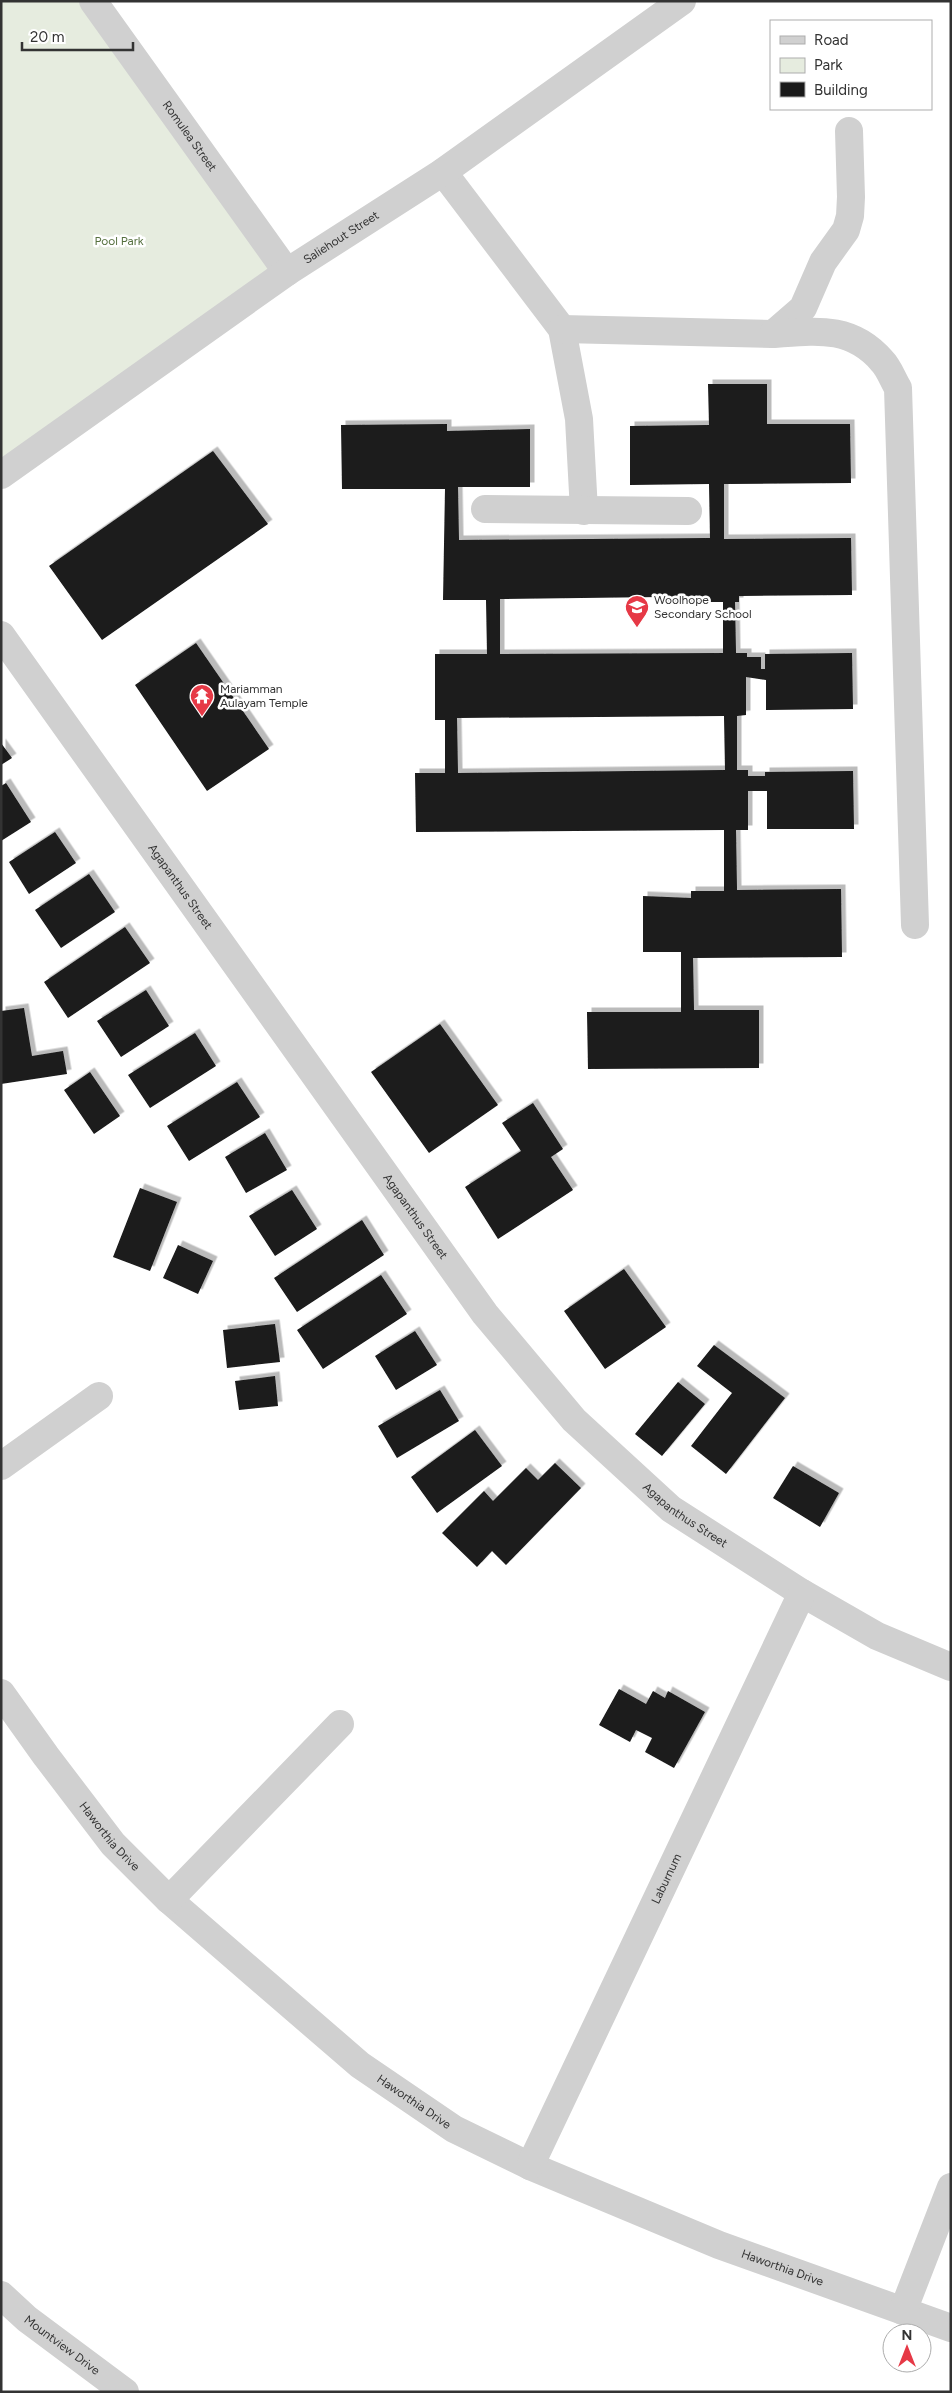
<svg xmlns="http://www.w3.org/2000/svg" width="952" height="2393" viewBox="0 0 952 2393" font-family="Figtree,sans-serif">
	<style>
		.green { fill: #e6ecdf }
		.building { fill: #1a1a1a; fill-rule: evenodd; filter: url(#shadow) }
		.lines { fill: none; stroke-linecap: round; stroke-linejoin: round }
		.minor { stroke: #d0d0d0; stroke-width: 28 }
		.labels { text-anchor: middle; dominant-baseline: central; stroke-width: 5; stroke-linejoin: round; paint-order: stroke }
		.street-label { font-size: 12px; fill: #333; stroke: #fff }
		.park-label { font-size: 12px; fill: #56703f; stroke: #fff }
		.poi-label { font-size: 12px; fill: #333; stroke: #fff; text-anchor: start }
	</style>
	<defs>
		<filter id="shadow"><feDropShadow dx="4.5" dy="-4.5" stdDeviation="0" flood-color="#0004"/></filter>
	</defs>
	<rect width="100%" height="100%" fill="#fff"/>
	<path class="green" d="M 1,1 L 92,1 L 284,269 L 1,466 Z"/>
	<path class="building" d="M 708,384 L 767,384 L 767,424 L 850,424 L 851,483 L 724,484 L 724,539 L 851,538 L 852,595 L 739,596 L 739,602 L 735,602 L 736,653 L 747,653 L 747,657 L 761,657 L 761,669 L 765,669 L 765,654 L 852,653 L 853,709 L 766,710 L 766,680 L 746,677 L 746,715 L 737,716 L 737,770 L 748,770 L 748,776 L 765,776 L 765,772 L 853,771 L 854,829 L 767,829 L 767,791 L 748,791 L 748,830 L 736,830 L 737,890 L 841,889 L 842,957 L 693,958 L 694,1010 L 759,1010 L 759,1068 L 588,1069 L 587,1012 L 681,1012 L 681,952 L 643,952 L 643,896 L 691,898 L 691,891 L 724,891 L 724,830 L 416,832 L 415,773 L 445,773 L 445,720 L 435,720 L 435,654 L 487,654 L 486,600 L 443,600 L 445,489 L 342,489 L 341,425 L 447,424 L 447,431 L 530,429 L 530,487 L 458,487 L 459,540 L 710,538 L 709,484 L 630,485 L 630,426 L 709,425 ZM 660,597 L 660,602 L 723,602 L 723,653 L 500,654 L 500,599 ZM 724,716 L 725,770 L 458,773 L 457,718 Z
		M 213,451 L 268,524 L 102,640 L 49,566 Z
		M 196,643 L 269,749 L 207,791 L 135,685 Z
		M 1,743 L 12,758 L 1,765 Z
		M 6,783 L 31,822 L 1,841 L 1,786 Z
		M 55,832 L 76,863 L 29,894 L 9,862 Z
		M 89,874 L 115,912 L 61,948 L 35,910 Z
		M 125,927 L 150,963 L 68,1018 L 44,982 Z
		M 146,990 L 169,1026 L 121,1057 L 97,1021 Z
		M 24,1008 L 32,1056 L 63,1051 L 67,1074 L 1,1084 L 1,1011 Z
		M 440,1024 L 498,1105 L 429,1153 L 371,1072 Z
		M 195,1033 L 216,1066 L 150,1108 L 128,1075 Z
		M 90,1072 L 120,1116 L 94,1134 L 64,1090 Z
		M 237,1082 L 260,1117 L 189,1161 L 167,1126 Z
		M 533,1103 L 563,1149 L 551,1157 L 573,1190 L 498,1239 L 465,1187 L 521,1151 L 502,1123 Z
		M 265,1133 L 287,1170 L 246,1193 L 225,1157 Z
		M 140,1188 L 177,1202 L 150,1271 L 113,1257 Z
		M 292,1190 L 317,1229 L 275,1256 L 249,1216 Z
		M 362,1220 L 384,1255 L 297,1312 L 274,1278 Z
		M 178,1245 L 213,1261 L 198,1294 L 163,1278 Z
		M 624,1269 L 666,1327 L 605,1369 L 564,1311 Z
		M 381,1275 L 407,1314 L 323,1369 L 297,1330 Z
		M 275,1324 L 280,1362 L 227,1368 L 223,1330 Z
		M 415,1331 L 437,1365 L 396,1390 L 375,1356 Z
		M 714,1345 L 785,1398 L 726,1474 L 691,1446 L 732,1393 L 697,1366 Z
		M 275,1376 L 278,1406 L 239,1410 L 235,1381 Z
		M 678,1382 L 705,1404 L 662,1456 L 635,1434 Z
		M 440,1390 L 459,1421 L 397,1458 L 378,1426 Z
		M 475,1430 L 502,1466 L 437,1513 L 411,1477 Z
		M 555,1463 L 581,1488 L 506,1565 L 492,1551 L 477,1567 L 442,1533 L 484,1491 L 493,1501 L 526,1468 L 538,1480 Z
		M 793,1466 L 839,1493 L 820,1527 L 773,1498 Z
		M 619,1689 L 646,1704 L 653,1691 L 665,1698 L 668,1691 L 705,1712 L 674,1768 L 645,1752 L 652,1738 L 636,1730 L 630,1742 L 599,1725 Z"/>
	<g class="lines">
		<g class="minor">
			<path id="s1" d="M 93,1 L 287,272"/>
			<path d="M 443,172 L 562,329 L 579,419 L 584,511"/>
			<path d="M 562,329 L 773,334 L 803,308 L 823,262 L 846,230 L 850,216 L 851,197 L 849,131"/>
			<path d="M 773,334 C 815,331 851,325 882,361 C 889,368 893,380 898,388 L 915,925"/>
			<path id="s2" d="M 1,475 L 287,272 L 443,172 L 682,1"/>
			<path d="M 485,509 L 688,511"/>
			<path id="s3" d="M 1,635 L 485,1314 L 574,1420 L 671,1509 L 802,1593 L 877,1636 L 951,1667"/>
			<path d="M 1,1466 L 99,1396"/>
			<path id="s4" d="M 1,1693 L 46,1756 L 113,1844 L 169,1900 L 360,2065 L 454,2129 L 530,2166 L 719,2245 L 951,2328"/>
			<path d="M 169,1900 L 340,1724"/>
			<path id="s5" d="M 530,2166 L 802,1593"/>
			<path id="s6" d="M 1,2295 L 27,2319 L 125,2392"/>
			<path d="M 903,2311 L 951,2187"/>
		</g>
	</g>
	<defs>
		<g id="school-pin" transform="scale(1.25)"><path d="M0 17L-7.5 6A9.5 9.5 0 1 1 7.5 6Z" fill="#e63946" stroke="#fff"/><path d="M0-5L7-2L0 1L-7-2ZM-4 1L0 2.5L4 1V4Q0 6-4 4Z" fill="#fff"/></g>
		<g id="temple-pin" transform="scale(1.25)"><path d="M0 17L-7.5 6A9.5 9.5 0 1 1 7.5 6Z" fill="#e63946" stroke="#fff"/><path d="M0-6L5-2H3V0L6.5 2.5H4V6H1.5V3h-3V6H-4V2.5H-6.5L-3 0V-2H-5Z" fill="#fff"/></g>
	</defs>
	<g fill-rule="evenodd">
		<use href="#school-pin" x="637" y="607"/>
		<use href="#temple-pin" x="202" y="696"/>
	</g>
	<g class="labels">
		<g class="street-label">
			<text stroke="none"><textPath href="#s1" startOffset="166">Romulea Street</textPath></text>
			<text stroke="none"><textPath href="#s2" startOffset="415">Saliehout Street</textPath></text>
			<text stroke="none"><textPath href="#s3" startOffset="309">Agapanthus Street</textPath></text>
			<text stroke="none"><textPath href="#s3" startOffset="714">Agapanthus Street</textPath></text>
			<text stroke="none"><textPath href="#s3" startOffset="1119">Agapanthus Street</textPath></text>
			<text stroke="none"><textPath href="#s4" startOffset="180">Haworthia Drive</textPath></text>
			<text stroke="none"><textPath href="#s5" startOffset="318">Laburnum</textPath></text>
			<text stroke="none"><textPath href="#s4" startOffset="585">Haworthia Drive</textPath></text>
			<text stroke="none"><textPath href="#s4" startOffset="990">Haworthia Drive</textPath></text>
			<text stroke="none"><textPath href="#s6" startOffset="79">Mountview Drive</textPath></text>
		</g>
		<g class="park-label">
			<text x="119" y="241">Pool Park</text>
		</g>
		<g class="poi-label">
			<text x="654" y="600">Woolhope<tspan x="654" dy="14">Secondary School</tspan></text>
			<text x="220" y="689">Mariamman<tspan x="220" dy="14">Aulayam Temple</tspan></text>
		</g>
	</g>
	<rect width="952" height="2393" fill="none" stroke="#333333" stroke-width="5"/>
	<rect x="770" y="20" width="162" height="90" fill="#ffffff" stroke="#adadad"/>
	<rect x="780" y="36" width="25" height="8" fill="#d0d0d0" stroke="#adadad"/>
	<text x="814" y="45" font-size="15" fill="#333333">Road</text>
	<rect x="780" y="58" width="25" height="15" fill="#e6ecdf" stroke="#adadad"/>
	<text x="814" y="70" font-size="15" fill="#333333">Park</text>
	<rect x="780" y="82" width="25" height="15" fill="#1a1a1a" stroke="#adadad"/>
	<text x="814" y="95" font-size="15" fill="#333333">Building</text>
	<g transform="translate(907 2348)"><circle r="24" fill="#ffffff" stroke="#adadad"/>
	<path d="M0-4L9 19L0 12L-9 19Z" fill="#e63946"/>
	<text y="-8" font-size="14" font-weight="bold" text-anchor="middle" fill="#333333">N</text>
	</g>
	<path d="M22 42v8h111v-8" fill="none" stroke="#333333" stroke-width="2.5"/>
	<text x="30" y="42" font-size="15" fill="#333333" stroke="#ffffff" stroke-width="4" paint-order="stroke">20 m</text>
</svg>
